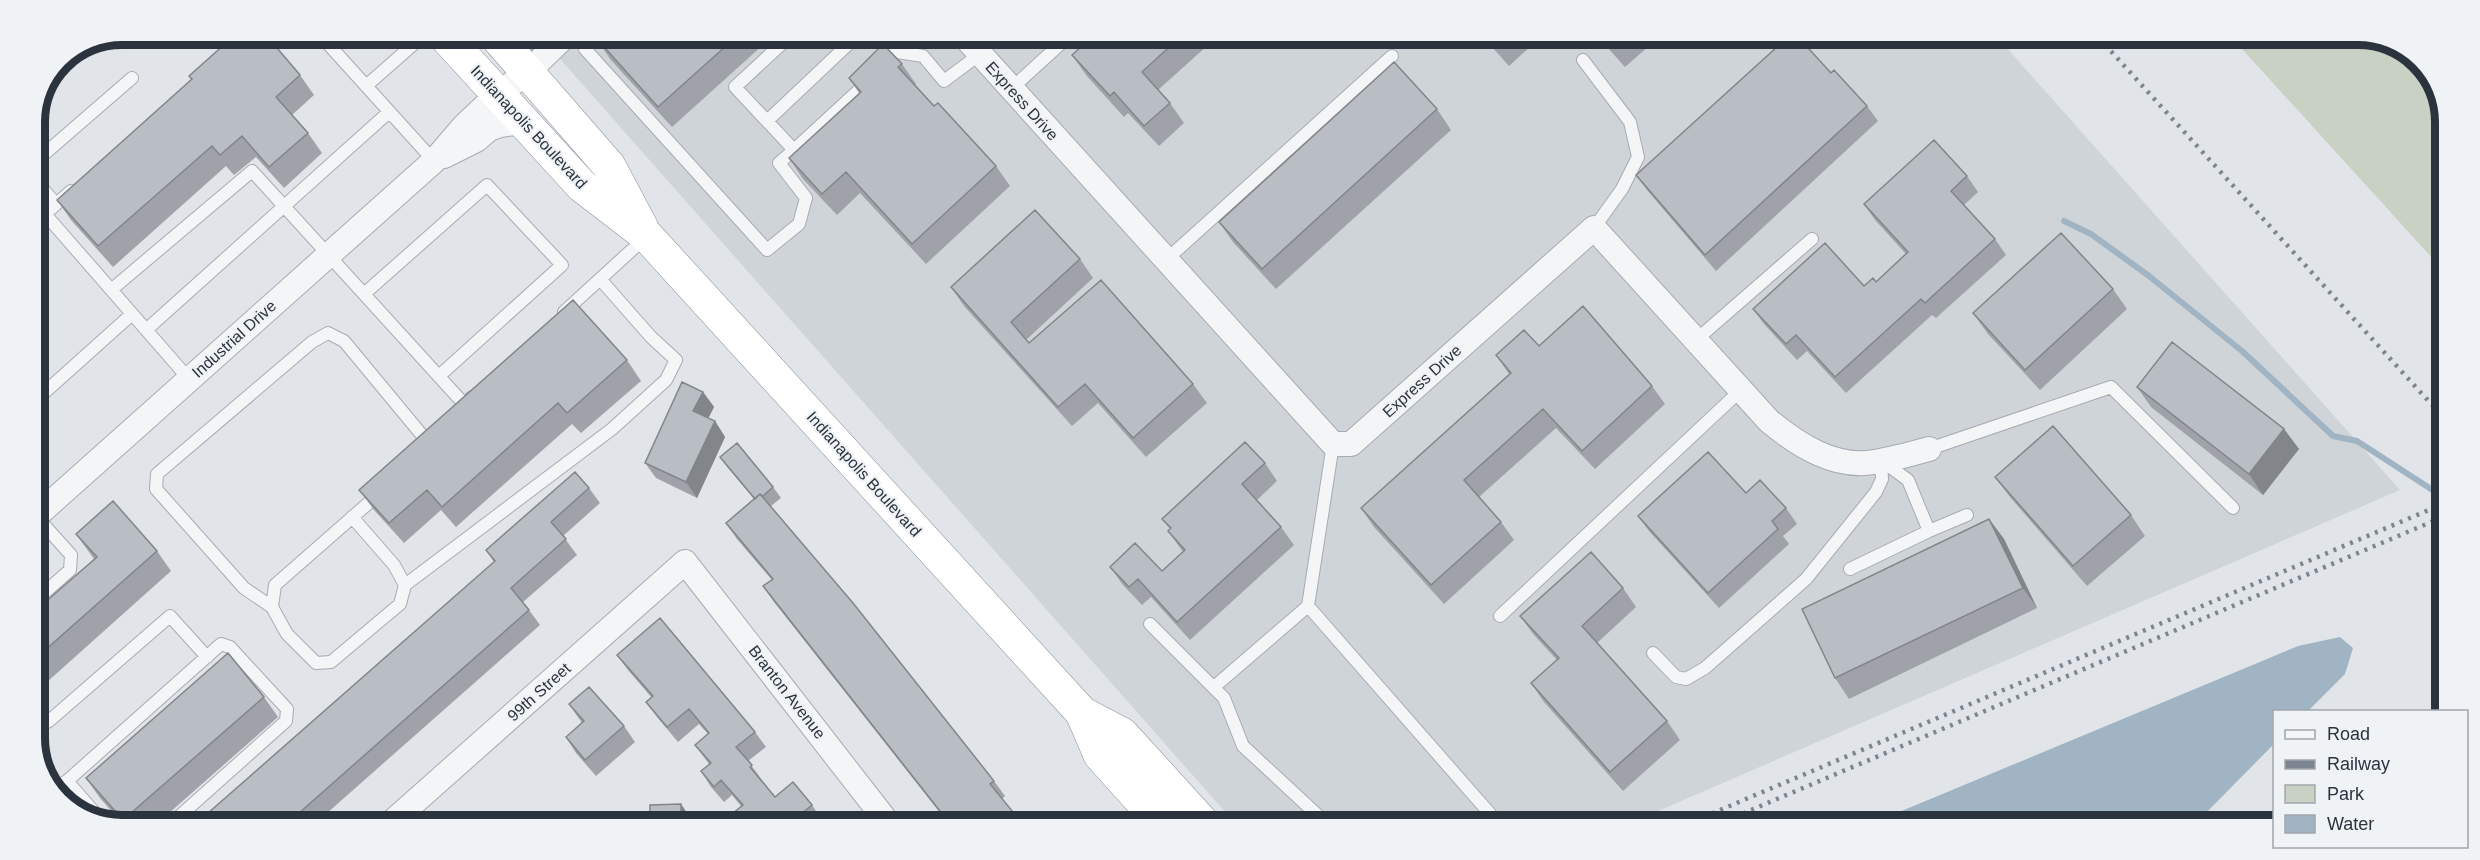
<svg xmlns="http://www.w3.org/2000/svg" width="2480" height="860" viewBox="0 0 2480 860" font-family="Helvetica,sans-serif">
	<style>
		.built { fill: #cfd4d9 }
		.green { fill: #c8d1c3 }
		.water { fill: #a0b4c4 }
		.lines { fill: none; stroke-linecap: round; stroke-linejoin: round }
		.stream { stroke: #a0b4c4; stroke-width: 6 }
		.lane-casing { stroke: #a7abb2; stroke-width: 14 }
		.street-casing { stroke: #a7abb2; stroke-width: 26 }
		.highway-casing { stroke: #8a939d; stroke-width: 34 }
		.lane { stroke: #f3f5f7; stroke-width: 12 }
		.street { stroke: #f3f5f7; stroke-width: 24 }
		.highway { stroke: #fff; stroke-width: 33 }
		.rail { stroke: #7c8590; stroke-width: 4.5; stroke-dasharray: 3 6; stroke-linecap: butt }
		.wall { fill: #9fa3a9 }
		.shaded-wall { fill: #828589 }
		.building { fill: #b9bec4; stroke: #828589; stroke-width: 1.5 }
		.labels { text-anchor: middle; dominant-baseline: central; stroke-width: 4.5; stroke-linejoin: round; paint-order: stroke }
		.street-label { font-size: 16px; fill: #2b333e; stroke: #f0f3f6 }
		.rim { fill: none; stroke: #2b333e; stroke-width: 8 }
	</style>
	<rect width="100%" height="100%" fill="#e1e4e8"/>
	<path class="built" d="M 539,35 L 1998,38 L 2400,490 L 1628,824 L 1235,823 Z"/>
	<path class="green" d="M 2233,39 L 2386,39 L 2427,68 L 2445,116 L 2444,271 Z"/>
	<path class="water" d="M 2340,637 L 2353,648 L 2345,674 L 2308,711 L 2274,712 L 2274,744 L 2194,825 L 1868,825 L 2298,646 Z"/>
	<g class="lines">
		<path class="stream" d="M 2064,221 L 2091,234 L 2149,276 L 2242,351 L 2333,436 L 2357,441 L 2431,489"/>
		<g class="lane-casing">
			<path id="lane" d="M 320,35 L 434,161
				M 584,35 L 585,49 L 767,250 L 799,224 L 806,198 L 779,163 L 794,150 L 735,87 L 790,36
				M 882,36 L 897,52 L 923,56 L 944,81 L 980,54
				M 1583,60 L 1630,122 L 1638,157 L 1622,189 L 1594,228
				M 366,86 L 424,35
				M 1011,89 L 1069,36
				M 767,121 L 857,36
				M 794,150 L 869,81
				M 35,162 L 132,78
				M 35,180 L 56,204
				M 71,191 L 45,214 L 189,379
				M 1166,260 L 1392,56
				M 111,290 L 252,171 L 464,404 L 472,397
				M 364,294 L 487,185 L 562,265 L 439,376
				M 564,312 L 646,237
				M 146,330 L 389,112
				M 1696,340 L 1812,239
				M 35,401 L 132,314
				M 1333,444 L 1308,606 L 1499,824
				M 1929,449 L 2111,387 L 2233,508
				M 352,517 L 394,565 L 405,585 L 400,604 L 331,662 L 316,663 L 287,634 L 272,607 L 275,585 L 380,493
				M 1929,531 L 1967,515
				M 1850,569 L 1929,531 L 1908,480 L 1882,461
				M 405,585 L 612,429 L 666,380 L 676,360 L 651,337 L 600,279
				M 35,601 L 70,570 L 71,555 L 36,516
				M 272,607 L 244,588 L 156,489 L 157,474 L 312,342 L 328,333 L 344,341 L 431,446
				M 1500,616 L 1741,390
				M 1150,624 L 1224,698 L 1243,746 L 1326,823
				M 1653,653 L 1676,677 L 1686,679 L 1705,668 L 1806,579 L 1876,492 L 1882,479 L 1881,461
				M 1214,687 L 1308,606
				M 35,728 L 49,721 L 170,616 L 207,657
				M 52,790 L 67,781
				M 102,821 L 67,781 L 221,644 L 230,647 L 287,709 L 286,721 L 174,821"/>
		</g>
		<g class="street-casing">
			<path id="street" d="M 964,36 L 1333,444 L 1351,444 L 1594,228 L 1769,421 C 1798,445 1835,469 1874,462 C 1893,459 1911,454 1929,449
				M 497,37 L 520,40 L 536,35
				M 444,156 L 476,140 L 489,129 L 500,125 L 524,122
				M 35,517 L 434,161 L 464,126 L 498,94 L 528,72 L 560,41 L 562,35
				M 392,822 L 685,562 L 888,823"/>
		</g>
		<g class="highway-casing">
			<path id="highway" d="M 444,35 L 582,186 L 647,236 L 1082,713 L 1100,755 L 1161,823
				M 495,35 L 609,166 L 641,226
				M 1082,713 L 1122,734 L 1203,823"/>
		</g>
		<use href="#lane" class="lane"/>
		<use href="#street" class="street"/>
		<use href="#highway" class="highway"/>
		<path class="rail" d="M 2099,38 L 2443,417
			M 1687,824 L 2443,504
			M 1718,824 L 2443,517"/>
	</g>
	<path class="wall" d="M 599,35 L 773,36 L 672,127 L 610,59 L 596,38 Z
		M 1093,36 L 1217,37 L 1158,90 L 1170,103 L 1184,123 L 1159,146 L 1128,113 L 1124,117 L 1086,75 L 1072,55 Z
		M 1483,37 L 1541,37 L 1509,66 Z
		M 1598,37 L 1658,38 L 1625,67 Z
		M 902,64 L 916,84 L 915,85 L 934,106 L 996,166 L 1010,186 L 926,264 L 860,193 L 837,215 L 803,179 L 789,158 L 859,93 L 849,78 Z
		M 1831,73 L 1867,106 L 1878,121 L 1716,271 L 1647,190 L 1636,175 Z
		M 300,75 L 314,95 L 292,115 L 308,133 L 322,153 L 284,188 L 256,157 L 234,175 L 226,166 L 113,267 L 71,220 L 57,200 L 191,80 L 189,76 Z
		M 1437,109 L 1451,130 L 1276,289 L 1233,242 L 1219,222 Z
		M 1967,176 L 1978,192 L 1964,205 L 1995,239 L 2006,255 L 1936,318 L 1932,315 L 1846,393 L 1807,351 L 1797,360 L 1764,324 L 1753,309 L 1864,286 L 1876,282 L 1906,254 L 1875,220 L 1864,204 Z
		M 1080,259 L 1093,278 L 1026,340 L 1029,343 L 1193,384 L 1207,403 L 1146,457 L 1098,403 L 1072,426 L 964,306 L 951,287 Z
		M 2113,289 L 2127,309 L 2040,390 L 1988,334 L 1973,313 Z
		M 1539,346 L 1652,386 L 1665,404 L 1595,469 L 1556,428 L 1479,497 L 1501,522 L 1514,540 L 1444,604 L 1374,527 L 1361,508 L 1509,374 L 1496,355 Z
		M 627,360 L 641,381 L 581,433 L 572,424 L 456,527 L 441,510 L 404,543 L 374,510 L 359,490 Z
		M 2137,387 L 2284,429 L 2299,449 L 2263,495 L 2151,407 Z
		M 703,392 L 714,407 L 708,418 L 715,421 L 725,437 L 697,498 L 656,478 L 645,463 Z
		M 720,457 L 773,487 L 781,498 L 771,506 L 994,781 L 1005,796 L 1002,799 L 1022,823 L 948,823 L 774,602 L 763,586 L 772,580 L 737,539 L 726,523 L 754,499 L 728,468 Z
		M 1265,463 L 1277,481 L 1257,500 L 1281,527 L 1294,545 L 1190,640 L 1151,597 L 1142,605 L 1123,585 L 1110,567 L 1162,571 L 1183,552 L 1168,531 L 1170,529 L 1162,519 Z
		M 1995,477 L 2131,515 L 2145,536 L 2087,586 L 2010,497 Z
		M 589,488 L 600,503 L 563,536 L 577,555 L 523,602 L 540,625 L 318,821 L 199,821 L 494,562 L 486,550 Z
		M 1746,493 L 1786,508 L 1797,524 L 1783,536 L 1789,544 L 1719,608 L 1649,531 L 1638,516 Z
		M 1989,519 L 2004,539 L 2037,608 L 1849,699 L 1835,678 Z
		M 76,534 L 157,551 L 171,571 L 47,682 L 35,668 L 35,611 L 94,559 Z
		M 1623,588 L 1636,607 L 1597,643 L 1667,721 L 1680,740 L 1623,791 L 1544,702 L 1531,683 L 1557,660 L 1534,635 L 1520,616 Z
		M 617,655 L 755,732 L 766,747 L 748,761 L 762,780 L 775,797 L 812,805 L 822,820 L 819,822 L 739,822 L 733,813 L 741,806 L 732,795 L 724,802 L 711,787 L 701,771 L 709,764 L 695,745 L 708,734 L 699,724 L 678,742 L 657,717 L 646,702 L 652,698 L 628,670 Z
		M 264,697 L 278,717 L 160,821 L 120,821 L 100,798 L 86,778 Z
		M 569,704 L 624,726 L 635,742 L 596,776 L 576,753 L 566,737 L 582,723 Z"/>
	<path class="shaded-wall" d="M 703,392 L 714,407 L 704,427 L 693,411 Z
		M 715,421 L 725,437 L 697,498 L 686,482 Z
		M 2284,429 L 2299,449 L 2263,495 L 2249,474 Z
		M 1989,519 L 2004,539 L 2037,608 L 2023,588 Z
		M 681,804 L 692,820 L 692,822 L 681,822 Z"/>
	<path class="building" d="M 235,35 L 266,35 L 300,75 L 276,97 L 308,133 L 269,167 L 242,136 L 220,155 L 212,146 L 98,246 L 57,200 L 192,79 L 189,76 Z
		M 599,35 L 737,36 L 658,107 L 596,38 Z
		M 1093,36 L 1180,37 L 1142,72 L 1170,103 L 1144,126 L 1114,92 L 1110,96 L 1072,55 Z
		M 1487,37 L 1505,37 L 1495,46 Z
		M 1602,37 L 1621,38 L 1611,47 Z
		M 1787,38 L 1799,38 L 1831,73 L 1834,70 L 1867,106 L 1705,255 L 1636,175 Z
		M 883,44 L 902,64 L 898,67 L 934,106 L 938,103 L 996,166 L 912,244 L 846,172 L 822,194 L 789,158 L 861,92 L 849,78 Z
		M 1394,62 L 1437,109 L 1262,269 L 1219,222 Z
		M 1934,140 L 1967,176 L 1951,191 L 1995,239 L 1925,303 L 1921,299 L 1835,377 L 1796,335 L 1786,344 L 1753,309 L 1825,243 L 1864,286 L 1873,278 L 1876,282 L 1908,252 L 1864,204 Z
		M 1035,210 L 1080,259 L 1011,322 L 1029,343 L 1101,280 L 1193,384 L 1133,438 L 1085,384 L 1058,407 L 951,287 Z
		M 2061,233 L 2113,289 L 2025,370 L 1973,313 Z
		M 573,300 L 627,360 L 567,413 L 558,403 L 442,507 L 427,490 L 389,523 L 359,490 Z
		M 1583,306 L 1652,386 L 1582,451 L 1543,409 L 1464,480 L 1501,522 L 1431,585 L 1361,508 L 1511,373 L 1496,355 L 1524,330 L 1539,346 Z
		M 2172,342 L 2284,429 L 2249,474 L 2137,387 Z
		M 682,382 L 703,392 L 693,411 L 715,421 L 686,482 L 645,463 Z
		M 2053,426 L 2131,515 L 2073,566 L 1995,477 Z
		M 1245,442 L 1265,463 L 1242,484 L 1281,527 L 1177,622 L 1138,579 L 1129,587 L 1110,567 L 1135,543 L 1162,571 L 1185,550 L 1168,531 L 1171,528 L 1162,519 Z
		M 737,443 L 773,487 L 763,496 L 760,494 L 755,499 L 720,457 Z
		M 1708,452 L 1746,493 L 1760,480 L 1786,508 L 1772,521 L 1778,529 L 1708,593 L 1638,516 Z
		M 575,472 L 589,488 L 551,522 L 566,539 L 511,588 L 529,610 L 290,821 L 199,821 L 495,561 L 486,550 Z
		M 760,494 L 853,603 L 994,781 L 990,784 L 1022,823 L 963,823 L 955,813 L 947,820 L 763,586 L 773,579 L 726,523 Z
		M 113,501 L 157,551 L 35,659 L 35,611 L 97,557 L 76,534 Z
		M 1989,519 L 2023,588 L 1835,678 L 1802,609 Z
		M 1591,552 L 1623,588 L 1582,626 L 1667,721 L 1610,772 L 1531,683 L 1559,658 L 1520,616 Z
		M 660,618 L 755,732 L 736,747 L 752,765 L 750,767 L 775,797 L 793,782 L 812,805 L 793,821 L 794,822 L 756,822 L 753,818 L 748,822 L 741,822 L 733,813 L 743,805 L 721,780 L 714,787 L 701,771 L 711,763 L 695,745 L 709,733 L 689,709 L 667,727 L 646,702 L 653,696 L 617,655 Z
		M 228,653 L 264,697 L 123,820 L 86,778 Z
		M 589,687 L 624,726 L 585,760 L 566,737 L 584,721 L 569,704 Z
		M 681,804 L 681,822 L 650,822 L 650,805 Z"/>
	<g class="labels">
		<g class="street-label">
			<text transform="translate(1022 101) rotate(48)">Express Drive</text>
			<text transform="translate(529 127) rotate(47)">Indianapolis Boulevard</text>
			<text transform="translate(234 339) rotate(-42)">Industrial Drive</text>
			<text transform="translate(1422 381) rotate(-42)">Express Drive</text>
			<text transform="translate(864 474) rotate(48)">Indianapolis Boulevard</text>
			<text transform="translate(539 692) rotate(-42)">99th Street</text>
			<text transform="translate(787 692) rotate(52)">Branton Avenue</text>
		</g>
	</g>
	<path d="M0 0H2480V860H0ZM122 45H2358A77 77 0 0 1 2435 122V738A77 77 0 0 1 2358 815H122A77 77 0 0 1 45 738V122A77 77 0 0 1 122 45Z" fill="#f0f3f6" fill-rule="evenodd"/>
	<path class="rim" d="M122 45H2358A77 77 0 0 1 2435 122V738A77 77 0 0 1 2358 815H122A77 77 0 0 1 45 738V122A77 77 0 0 1 122 45Z"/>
	<rect x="2273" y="710" width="195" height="138" fill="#f0f3f6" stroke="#a1a6ac" stroke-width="1.5"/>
	<rect x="2285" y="730" width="30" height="9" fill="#f3f5f7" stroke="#a1a6ac" stroke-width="1.5"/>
	<text x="2327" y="740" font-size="18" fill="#2b333e">Road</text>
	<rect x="2285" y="760" width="30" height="9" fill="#7c8590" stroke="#a1a6ac" stroke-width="1.5"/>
	<text x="2327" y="770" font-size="18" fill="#2b333e">Railway</text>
	<rect x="2285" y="785" width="30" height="18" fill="#c8d1c3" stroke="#a1a6ac" stroke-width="1.5"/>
	<text x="2327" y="800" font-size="18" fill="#2b333e">Park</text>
	<rect x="2285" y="815" width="30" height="18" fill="#a0b4c4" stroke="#a1a6ac" stroke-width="1.5"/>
	<text x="2327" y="830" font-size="18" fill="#2b333e">Water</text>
</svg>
